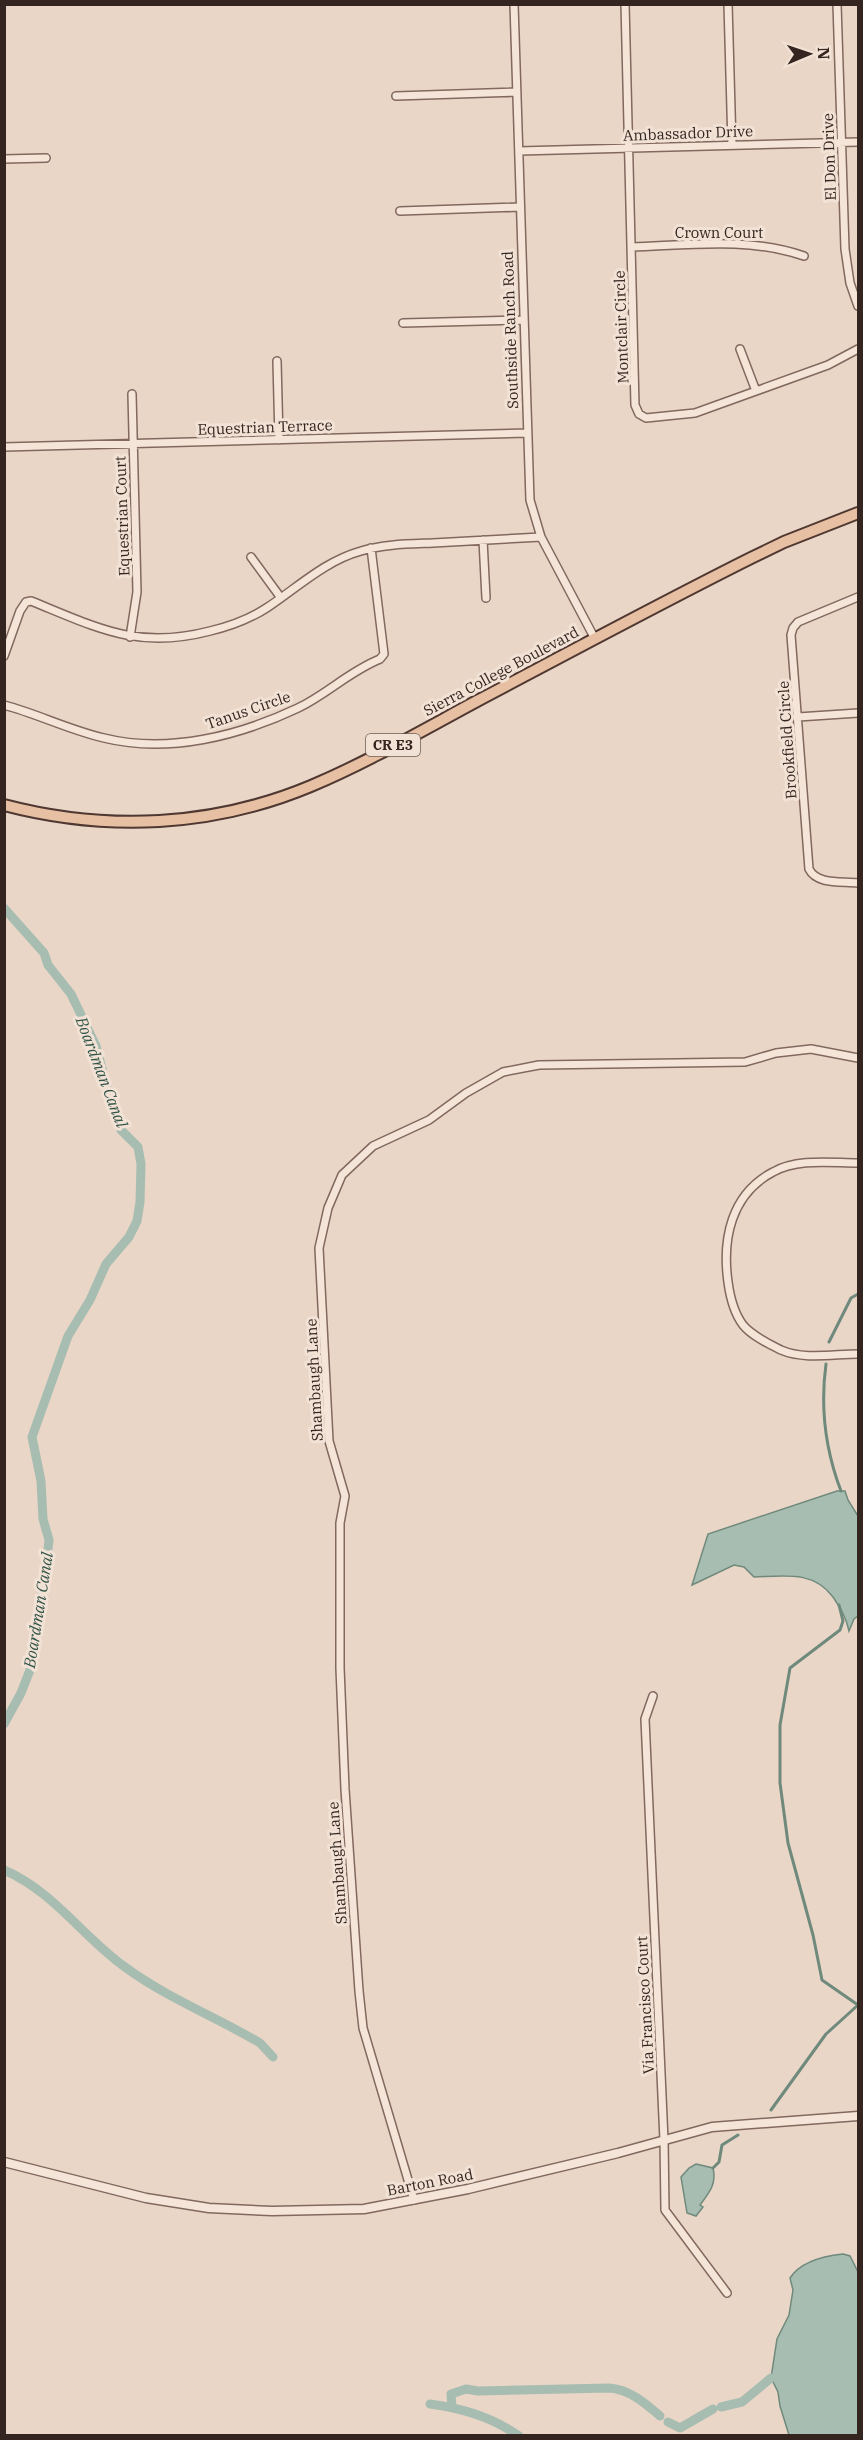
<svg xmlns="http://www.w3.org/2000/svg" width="863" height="2440" viewBox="0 0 863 2440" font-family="'IBM Plex Serif',serif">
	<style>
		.water { fill: #a7bdb1; stroke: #6f8a7c; stroke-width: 1.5 }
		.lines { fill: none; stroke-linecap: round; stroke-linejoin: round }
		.stream { stroke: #6f8a7c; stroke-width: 3 }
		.canal { stroke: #a7bdb1; stroke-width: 9 }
		.minor-casing { stroke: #82685e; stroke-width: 10 }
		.tertiary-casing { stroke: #82685e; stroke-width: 11 }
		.primary-casing { stroke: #503832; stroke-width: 14 }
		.minor { stroke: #f5e5d9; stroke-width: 7 }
		.tertiary { stroke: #f5e5d9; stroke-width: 8 }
		.primary { stroke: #e7c0a3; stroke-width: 10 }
		.labels { text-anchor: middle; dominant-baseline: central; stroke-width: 6; stroke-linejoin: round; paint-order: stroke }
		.shield { fill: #f1e2d5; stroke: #6d5e56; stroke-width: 1.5 }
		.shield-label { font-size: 14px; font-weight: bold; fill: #342520 }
		.street-label { font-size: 15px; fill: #342520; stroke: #f1e2d5 }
		.water-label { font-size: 16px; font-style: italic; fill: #315247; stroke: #f1e2d5 }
	</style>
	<rect width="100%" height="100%" fill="#e9d6c7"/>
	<path class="water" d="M 837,1491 L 845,1491 L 848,1500 L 858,1516 L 858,1616 L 854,1619 L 849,1631 C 846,1617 841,1609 833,1597 C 813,1570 783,1576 754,1577 L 744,1567 L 734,1565 L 692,1585 L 708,1534 Z
		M 696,2164 L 713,2168 C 717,2184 709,2193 700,2205 L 703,2207 L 696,2216 L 687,2213 L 681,2177 L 689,2168 Z
		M 843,2254 L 850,2256 L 858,2272 L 858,2435 L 789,2435 L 780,2406 L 778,2392 L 771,2378 L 777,2339 L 789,2315 L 793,2290 L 790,2278 C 801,2261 824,2256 843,2254 Z"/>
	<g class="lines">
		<path class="stream" d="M 829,1342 L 851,1298 L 858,1294
			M 826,1364 C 820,1408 825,1449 841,1491
			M 839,1605 L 843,1621 L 840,1630 L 790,1668 L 780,1725 L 780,1783 L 788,1843 L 813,1935 L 822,1980 L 858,2005
			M 771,2110 L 826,2034 L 858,2005
			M 713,2168 L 719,2162 L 722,2145 L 738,2135"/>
		<path class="canal" d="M 4,908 L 44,953 L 48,965 L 71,994 L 96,1046 L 111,1103 L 121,1130 L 138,1147 L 141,1164 L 140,1202 L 137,1221 L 129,1237 L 106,1264 L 90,1300 L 68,1336 L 32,1437 L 41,1481 L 43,1519 L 49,1540 L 46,1567 L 30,1670 L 21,1693 L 4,1724
			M 4,1870 C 53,1891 83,1937 125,1967 C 167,1998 216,2017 260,2043 L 273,2057
			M 430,2404 C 462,2408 492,2417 519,2436
			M 452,2407 L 451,2394 L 466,2389 L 478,2391 L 609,2388 C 629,2389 645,2403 660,2416
			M 721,2407 L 742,2402 L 771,2378
			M 668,2422 L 680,2428 L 713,2409"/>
		<g class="minor-casing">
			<path id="minor" d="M 514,4 L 530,500 L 541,537 L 595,639
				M 625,4 L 635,405 L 639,414 L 646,418 L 695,413 L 828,365 L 858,349
				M 728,4 L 732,145
				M 837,4 L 845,249 L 850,283 L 858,306
				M 396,96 L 517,92
				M 519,151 L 858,142
				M 4,159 L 46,158
				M 400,211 L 520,207
				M 632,247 C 690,245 749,237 804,256
				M 403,323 L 524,320
				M 740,349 L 756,391
				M 277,361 L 279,440
				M 4,447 L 527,433
				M 483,540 L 486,598
				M 251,557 L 281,598
				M 858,597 L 798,622 L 793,628 L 791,635 L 809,869 C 817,885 842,881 858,883
				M 130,637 L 137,592 L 132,394
				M 4,656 L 20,611 L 26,602 L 31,601 C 98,628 137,650 210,631 C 231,626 250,619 268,607 C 298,587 325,561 361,551 C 384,544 409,544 433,543 C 469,541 505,539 541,537
				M 4,705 C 38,714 69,730 104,738 C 168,754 239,736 298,708 C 327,694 350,671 380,659 L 384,654 L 371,548
				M 798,717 L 858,713
				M 858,1163 C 831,1163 798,1158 773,1172 C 731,1194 722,1239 728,1282 C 730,1297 734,1313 743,1325 C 752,1336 769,1344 781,1350 C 804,1360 834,1354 858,1354
				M 653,1696 L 645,1719 L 664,2140 L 665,2210 L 727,2293
				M 414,2200 L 363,2028 L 359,1991 L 345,1789 L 340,1668 L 340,1523 L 345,1496 L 329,1441 L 319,1248 L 328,1208 L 342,1175 L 373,1146 L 429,1120 L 466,1093 L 503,1072 L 539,1065 L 745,1062 L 776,1053 L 811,1049 L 858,1058"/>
		</g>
		<g class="tertiary-casing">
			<path id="tertiary" d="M 4,2162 L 146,2198 L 209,2208 L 272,2211 L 364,2209 L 468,2189 L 618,2153 L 712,2127 L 858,2116"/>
		</g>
		<g class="primary-casing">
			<path id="primary" d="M 4,805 C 107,832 213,827 311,786 C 368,762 423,730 477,701 C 568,653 659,604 751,558 L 784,542 L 858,513"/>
		</g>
		<use href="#minor" class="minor"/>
		<use href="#tertiary" class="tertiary"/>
		<use href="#primary" class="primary"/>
	</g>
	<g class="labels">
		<rect class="shield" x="366" y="734" width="54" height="22" rx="4.5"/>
		<g class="shield-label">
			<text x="393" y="745">CR E3</text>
		</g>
		<g class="street-label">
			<text transform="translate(688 133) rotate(-2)">Ambassador Drive</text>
			<text transform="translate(829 157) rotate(-92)">El Don Drive</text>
			<text x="719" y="232">Crown Court</text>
			<text transform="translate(621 327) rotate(-92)">Montclair Circle</text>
			<text transform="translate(510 330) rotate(-92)">Southside Ranch Road</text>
			<text transform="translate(265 427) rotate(-2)">Equestrian Terrace</text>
			<text transform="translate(122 516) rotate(-92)">Equestrian Court</text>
			<text transform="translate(501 671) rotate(-28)">Sierra College Boulevard</text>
			<text transform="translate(248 710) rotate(-19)">Tanus Circle</text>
			<text transform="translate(787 740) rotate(-94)">Brookfield Circle</text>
			<text transform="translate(314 1380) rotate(-93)">Shambaugh Lane</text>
			<text transform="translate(337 1863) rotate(-94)">Shambaugh Lane</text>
			<text transform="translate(645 2005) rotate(-93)">Via Francisco Court</text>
			<text transform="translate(430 2182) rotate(-11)">Barton Road</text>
		</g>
		<g class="water-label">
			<text transform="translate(102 1072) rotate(69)">Boardman Canal</text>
			<text transform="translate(38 1610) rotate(-81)">Boardman Canal</text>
		</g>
	</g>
	<rect width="863" height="2440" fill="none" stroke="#342520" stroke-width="12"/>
	<g transform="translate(809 54) rotate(88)" stroke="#f1e2d5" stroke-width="4.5" paint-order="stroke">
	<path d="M0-4.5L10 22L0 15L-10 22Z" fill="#342520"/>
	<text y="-9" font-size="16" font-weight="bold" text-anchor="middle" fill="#342520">N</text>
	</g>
</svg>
